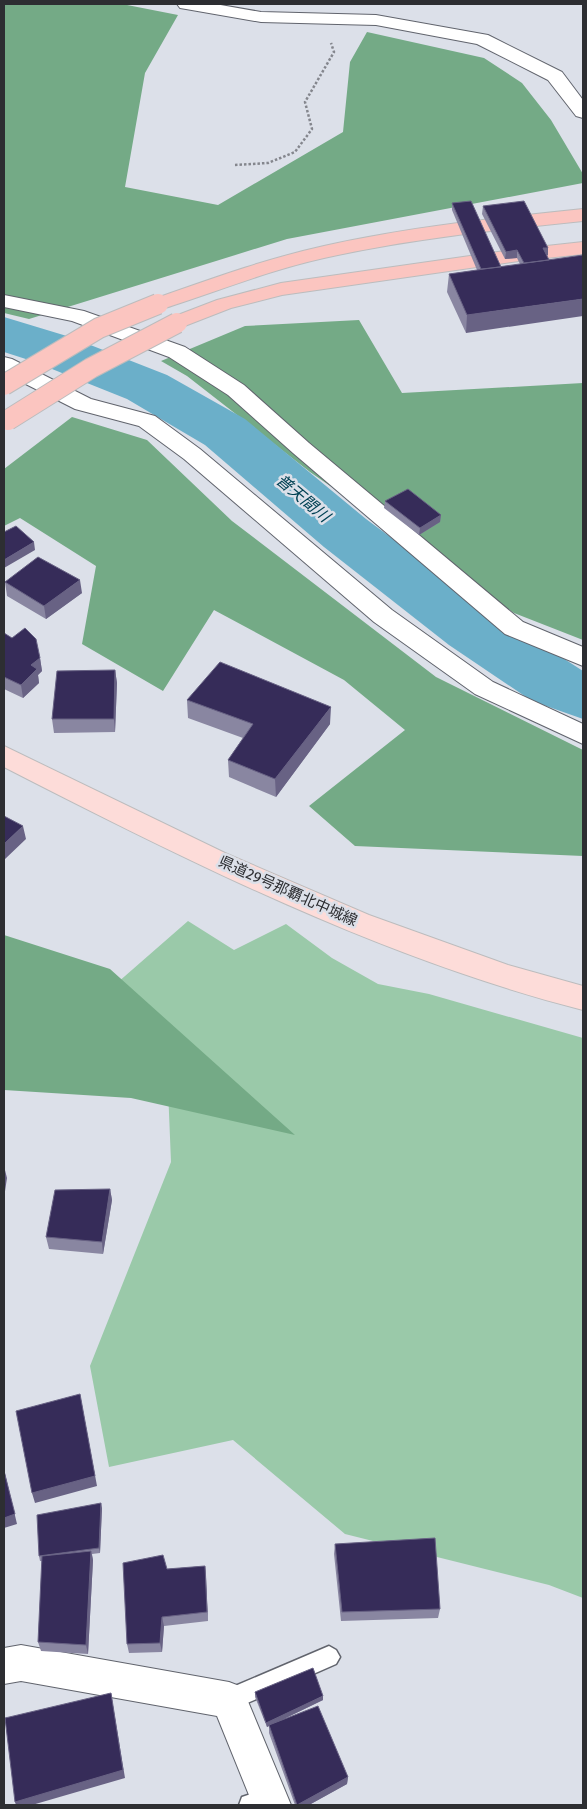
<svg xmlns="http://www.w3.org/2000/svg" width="587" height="1809" viewBox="0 0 587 1809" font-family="'Fira Sans','Noto Sans JP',sans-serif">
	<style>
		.green { fill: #9ac9a9 }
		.forest { fill: #74aa86 }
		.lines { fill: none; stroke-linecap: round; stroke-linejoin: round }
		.river { fill: #6bafc9; fill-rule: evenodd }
		.service-casing { stroke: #61646d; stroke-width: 3 }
		.minor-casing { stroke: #61646d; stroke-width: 2 }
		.primary-casing { stroke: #bcbcbd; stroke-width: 2 }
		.motorway-casing { stroke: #bcbcbd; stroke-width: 2 }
		.path { stroke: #84868d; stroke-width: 2.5; stroke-dasharray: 2.5 2; stroke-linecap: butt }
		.service { fill: #fff; fill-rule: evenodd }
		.minor { fill: #fff; fill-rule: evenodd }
		.primary { fill: #fddcd9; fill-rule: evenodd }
		.motorway { fill: #fbc5c0; fill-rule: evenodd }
		.motorway-bridge-casing { stroke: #bcbcbd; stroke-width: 22; stroke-linecap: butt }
		.motorway-bridge { stroke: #fbc5c0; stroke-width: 20 }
		.wall { fill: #8986a1 }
		.shaded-wall { fill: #686284 }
		.building { fill: #362c59; stroke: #686284 }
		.labels { text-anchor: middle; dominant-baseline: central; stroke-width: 5; stroke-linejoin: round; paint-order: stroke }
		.street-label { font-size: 15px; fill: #2d2e32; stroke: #dce0e9 }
		.water-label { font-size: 16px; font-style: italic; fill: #014153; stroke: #dce0e9 }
	</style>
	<rect width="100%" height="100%" fill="#dce0e9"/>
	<path class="green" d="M 188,921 L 234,950 L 286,924 L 332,958 L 378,984 L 429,994 L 583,1038 L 583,1598 L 549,1585 L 345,1534 L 233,1440 L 109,1467 L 90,1366 L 171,1162 L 167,1064 L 117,983 Z"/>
	<path class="forest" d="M 4,4 L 122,4 L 178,15 L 145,73 L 125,187 L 218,205 L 343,132 L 350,62 L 367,32 L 484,58 L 522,83 L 551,120 L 583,174 L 583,183 L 287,239 L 29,319 L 4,313 Z
		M 359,320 L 402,393 L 583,383 L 583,640 L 514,613 L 310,472 L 187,376 L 161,361 L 245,326 Z
		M 72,417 L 147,440 L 232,521 L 436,677 L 583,750 L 583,856 L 355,846 L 309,806 L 405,730 L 344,680 L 214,610 L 163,691 L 82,644 L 96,566 L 20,518 L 4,526 L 4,469 Z
		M 4,935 L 110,969 L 295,1135 L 131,1098 L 4,1090 Z"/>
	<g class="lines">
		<path class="river" d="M 4,317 L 70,337 L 167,375 L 245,419 L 366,519 L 493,613 L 583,671 L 583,719 L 532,701 L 449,645 L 324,547 L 205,445 L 127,399 L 32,361 L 4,352 Z"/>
		<g class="service-casing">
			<path id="service" d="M 329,1646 L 336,1650 L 340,1657 L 336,1664 L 229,1711 L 221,1708 L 218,1700 L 221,1692 Z
				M 269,1788 L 277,1791 L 280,1799 L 277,1805 L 239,1805 L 242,1797 Z"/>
		</g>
		<g class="minor-casing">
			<path id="minor" d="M 177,4 L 215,4 L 261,12 L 376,15 L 488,35 L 562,72 L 583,100 L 583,118 L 576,116 L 548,80 L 477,44 L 376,25 L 261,22 L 186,9 L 180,8 Z
				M 4,295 L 84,311 L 185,347 L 244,385 L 309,443 L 523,622 L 583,647 L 583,666 L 505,634 L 293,453 L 228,395 L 169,357 L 72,321 L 4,307 Z
				M 4,357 L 12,359 L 91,399 L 155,416 L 200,449 L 392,610 L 493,682 L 583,724 L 583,744 L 475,694 L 374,622 L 184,459 L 139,426 L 75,409 L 4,373 Z
				M 21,1645 L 229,1682 L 242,1687 L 291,1805 L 253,1805 L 217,1716 L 21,1681 L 4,1684 L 4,1648 Z"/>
		</g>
		<g class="primary-casing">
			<path id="primary" d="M 4,746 L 225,853 L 369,915 L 508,965 L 583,986 L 583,1010 C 383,959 187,861 4,767 Z"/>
		</g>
		<g class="motorway-casing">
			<path id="motorway" d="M 583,209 L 583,221 C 496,230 409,239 324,258 C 270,270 218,291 165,308 L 158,310 L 151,308 L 147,304 L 151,300 C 208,280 265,259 324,246 C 409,227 496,218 583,209 Z
				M 583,242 L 583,254 L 519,261 L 282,295 L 231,308 L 177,329 L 170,328 L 166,323 L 170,318 L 217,300 L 281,283 L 519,249 Z"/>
		</g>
		<path class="path" d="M 235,165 L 268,163 L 295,152 L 312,129 L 305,102 L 334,52 L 331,43"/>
		<use href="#service" class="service"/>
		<use href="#minor" class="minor"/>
		<use href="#primary" class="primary"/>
		<use href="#motorway" class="motorway"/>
		<g class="motorway-bridge-casing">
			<path id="motorway-bridge" d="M 4,385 L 99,328 L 158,304
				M 8,420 L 91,368 L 177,323"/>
		</g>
		<use href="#motorway-bridge" class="motorway-bridge"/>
	</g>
	<path class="wall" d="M 452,203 L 501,267 L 520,264 L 517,258 L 505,259 L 482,214 L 483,206 L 548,248 L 548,255 L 466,333 L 447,292 L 449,274 L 477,270 L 452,210 Z
		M 385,501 L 441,515 L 440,522 L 419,535 L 384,508 Z
		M 5,582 L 82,593 L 46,619 L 7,596 Z
		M 4,633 L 40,658 L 42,671 L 38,675 L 39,683 L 23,698 L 4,689 Z
		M 115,670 L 117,683 L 115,732 L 54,733 L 52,719 Z
		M 187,700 L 330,724 L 276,797 L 229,777 L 228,760 L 243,738 L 188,718 Z
		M 110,1189 L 112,1200 L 103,1254 L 49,1249 L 46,1237 Z
		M 102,1508 L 100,1553 L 92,1554 L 93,1560 L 88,1654 L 41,1651 L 38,1642 L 42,1561 L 40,1561 L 39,1556 Z
		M 335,1544 L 440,1609 L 438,1618 L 341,1621 L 334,1554 Z
		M 205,1566 L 208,1621 L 164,1626 L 162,1652 L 129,1653 L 127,1644 L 167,1569 Z
		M 255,1692 L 323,1700 L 286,1718 L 348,1777 L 347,1784 L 309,1805 L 295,1805 L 269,1733 L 269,1726 L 267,1727 L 255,1697 Z"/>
	<path class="shaded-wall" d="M 543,248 L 548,248 L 548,255 L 543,256 Z
		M 517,250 L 517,258 L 505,259 L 506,252 Z
		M 583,299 L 583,316 L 466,333 L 467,315 Z
		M 441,515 L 440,522 L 419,535 L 420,528 Z
		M 34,542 L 35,550 L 4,568 L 4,560 Z
		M 80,580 L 82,593 L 46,619 L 44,606 Z
		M 40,658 L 42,671 L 38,675 L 39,683 L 23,698 L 21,685 L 31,665 Z
		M 115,670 L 117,683 L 115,732 L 114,719 Z
		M 331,707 L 330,724 L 276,797 L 275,779 Z
		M 23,826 L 26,839 L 4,860 L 4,844 Z
		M 4,1166 L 7,1178 L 4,1198 Z
		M 110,1189 L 112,1200 L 103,1254 L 102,1242 Z
		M 80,1394 L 97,1486 L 35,1503 L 32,1493 Z
		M 4,1469 L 17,1524 L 4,1528 Z
		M 101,1503 L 102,1508 L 100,1553 L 99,1548 Z
		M 91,1551 L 93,1560 L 88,1654 L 86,1645 Z
		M 205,1566 L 206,1575 L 208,1621 L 207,1612 Z
		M 162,1617 L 164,1626 L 162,1652 L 160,1643 Z
		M 111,1693 L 125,1778 L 32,1805 L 16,1805 L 15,1802 Z
		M 323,1696 L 323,1700 L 267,1727 L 266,1723 Z
		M 348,1777 L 347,1784 L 309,1805 L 297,1805 Z"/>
	<path class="building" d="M 471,201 L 501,267 L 481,269 L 452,203 Z
		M 524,201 L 548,248 L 543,248 L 549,260 L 524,263 L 517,250 L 506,252 L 483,206 Z
		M 583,255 L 583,299 L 467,315 L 449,274 Z
		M 408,489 L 441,515 L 420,528 L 385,501 Z
		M 16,526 L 34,542 L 4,560 L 4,532 Z
		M 38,557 L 80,580 L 44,606 L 5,582 Z
		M 25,628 L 36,639 L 40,658 L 31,665 L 37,669 L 21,685 L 4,677 L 4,633 L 12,638 Z
		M 220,662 L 331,707 L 275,779 L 228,760 L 253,724 L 187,700 Z
		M 115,670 L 114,719 L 52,719 L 57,671 Z
		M 4,816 L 23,826 L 4,844 Z
		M 110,1189 L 102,1242 L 46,1237 L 55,1190 Z
		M 80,1394 L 95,1476 L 32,1493 L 16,1411 Z
		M 4,1471 L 15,1514 L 4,1518 Z
		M 101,1503 L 99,1548 L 39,1556 L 37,1515 Z
		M 435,1538 L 440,1609 L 342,1612 L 335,1544 Z
		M 91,1551 L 86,1645 L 38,1642 L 42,1556 Z
		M 163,1555 L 167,1569 L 205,1566 L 207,1612 L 162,1617 L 160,1643 L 127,1644 L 123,1563 Z
		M 313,1668 L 323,1696 L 266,1723 L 255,1692 Z
		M 111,1693 L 123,1770 L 15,1802 L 5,1718 Z
		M 318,1706 L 348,1777 L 297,1805 L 269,1725 Z"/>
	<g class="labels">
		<g class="street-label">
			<text transform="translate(288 891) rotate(24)">県道29号那覇北中城線</text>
		</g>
		<g class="water-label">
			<text transform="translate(303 498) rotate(40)">普天間川</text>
		</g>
	</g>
	<rect width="587" height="1809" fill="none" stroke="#2d2e32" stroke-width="10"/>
</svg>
